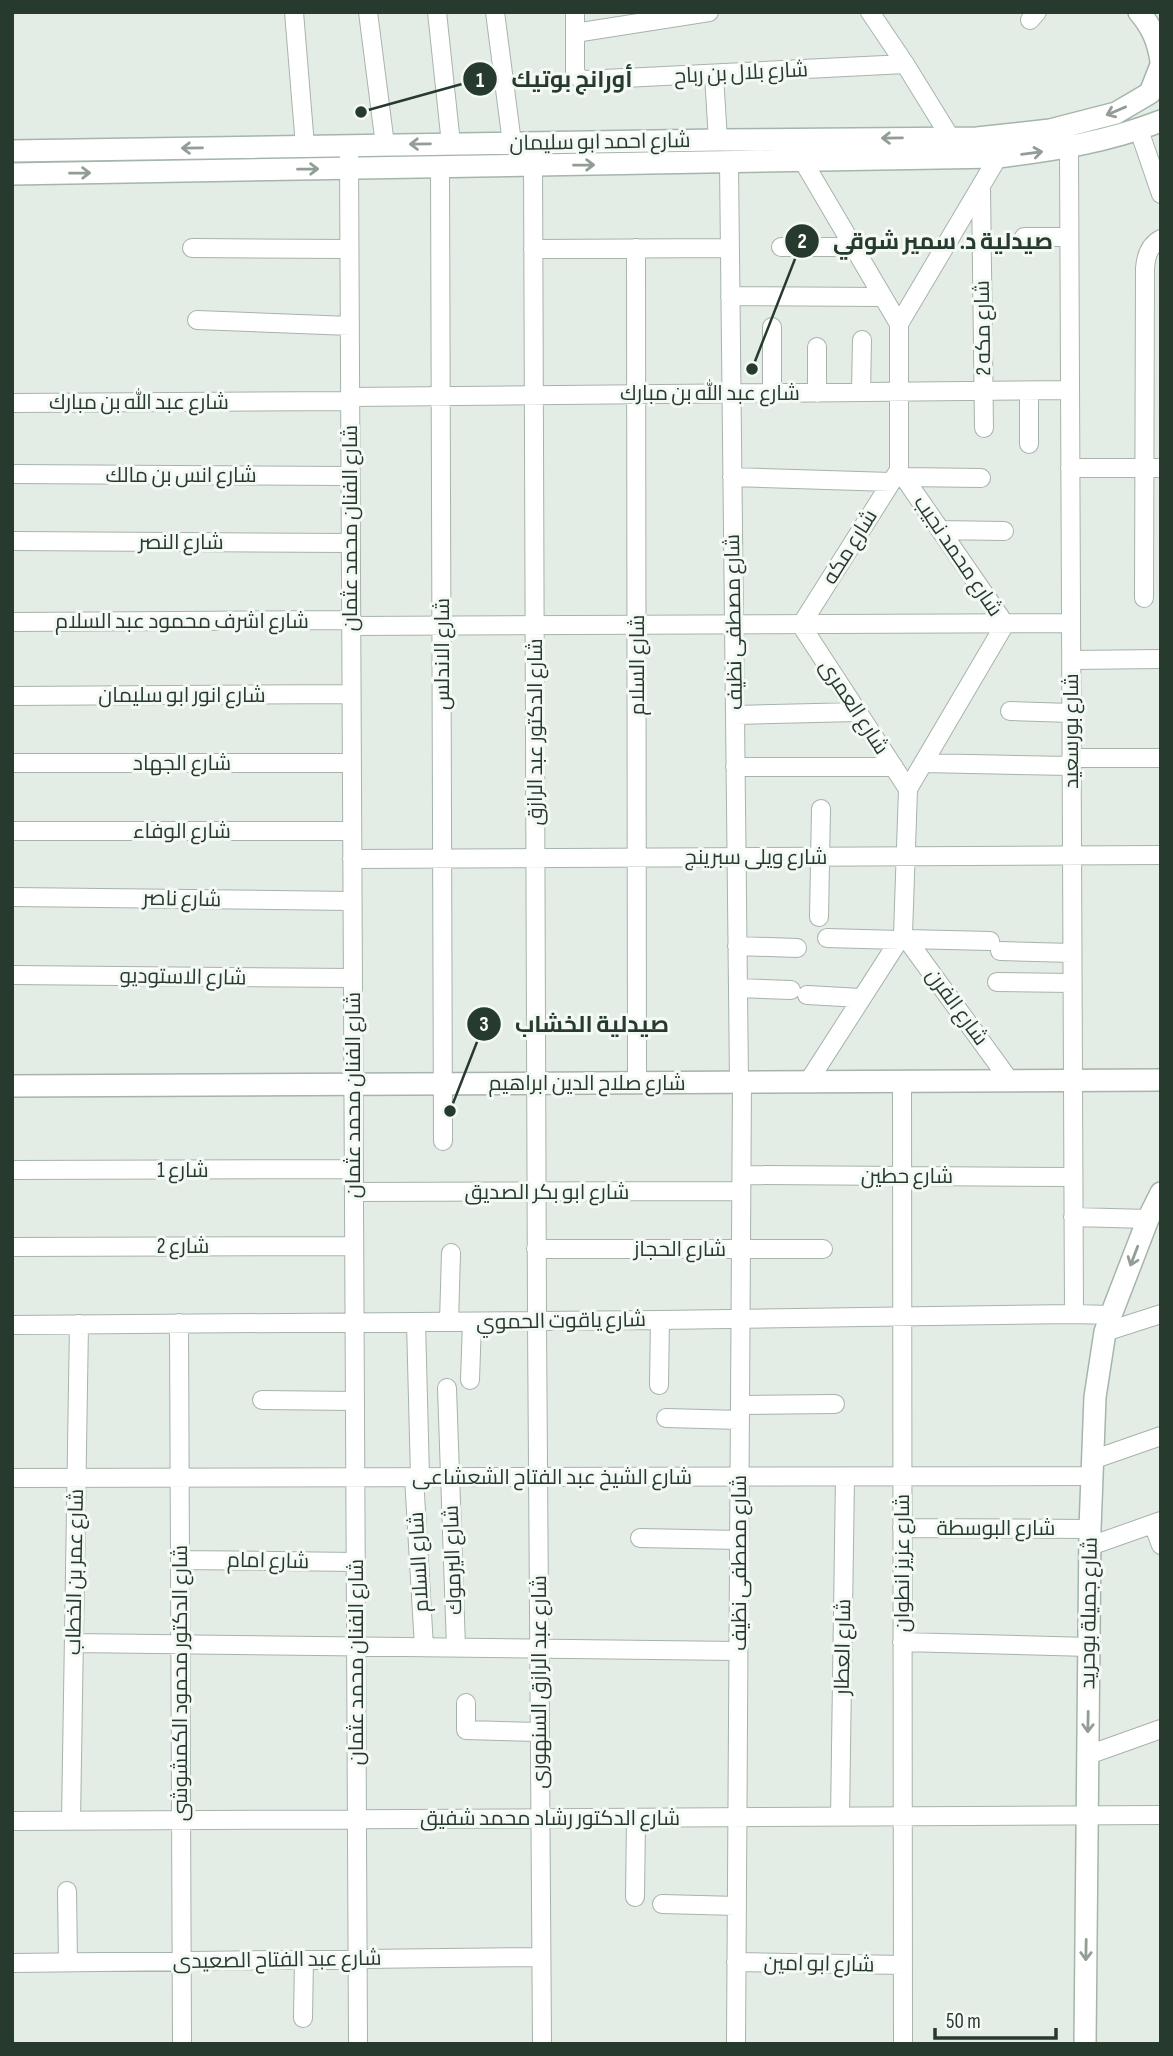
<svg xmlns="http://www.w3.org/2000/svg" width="1173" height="2056" viewBox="0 0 1173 2056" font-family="'Sofia Sans Condensed',Cairo,sans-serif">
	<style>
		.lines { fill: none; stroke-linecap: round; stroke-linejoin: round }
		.minor-casing { stroke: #a7b3ab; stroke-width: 20 }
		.tertiary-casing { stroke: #a7b3ab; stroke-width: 24 }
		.secondary-casing { stroke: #a4b6aa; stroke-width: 24 }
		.minor { stroke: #fff; stroke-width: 18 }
		.tertiary { stroke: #fff; stroke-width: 21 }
		.secondary { stroke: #fff; stroke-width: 21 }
		.oneway { stroke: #929d96 }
		.labels { text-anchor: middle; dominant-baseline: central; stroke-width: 6; stroke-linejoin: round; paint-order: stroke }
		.street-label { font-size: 21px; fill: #263b2e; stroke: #f4f9f5 }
		.leader { fill: none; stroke: #263b2e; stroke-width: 2.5 }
		.callout-dot { fill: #263b2e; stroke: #f4f9f5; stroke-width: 2.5 }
		.mark-label { font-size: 21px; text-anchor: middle; font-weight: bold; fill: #fff }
		.callout-label { font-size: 23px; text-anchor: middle; font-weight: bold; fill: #263b2e; stroke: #f4f9f5; stroke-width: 6; stroke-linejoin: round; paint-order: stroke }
	</style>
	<rect width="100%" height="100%" fill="#e4ece6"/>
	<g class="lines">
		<g class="minor-casing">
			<path id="minor" d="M 294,12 L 305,146
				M 368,12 L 385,145
				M 437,12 L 451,144
				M 495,12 L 512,143
				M 575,12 L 575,71 L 578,77 L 584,80 L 905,64
				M 870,12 L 905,64 L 950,137
				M 1030,20 L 1037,12
				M 575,33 L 709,12
				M 714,75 L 718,140
				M 1139,130 L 1161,194
				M 1069,148 L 1074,1314
				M 533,153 L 537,1321 L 542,2044
				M 349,156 L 358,2044
				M 803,161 L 899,324
				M 729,162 L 739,1082
				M 440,167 L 443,1141
				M 981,187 L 984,428
				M 1024,237 L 1069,237
				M 781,247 L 854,247
				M 192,248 L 349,249
				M 636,248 L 637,1083
				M 533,249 L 730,248
				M 730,296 L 883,297
				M 197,320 L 350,326
				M 861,392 L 862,340
				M 772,393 L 772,327
				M 817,393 L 817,347
				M 350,397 L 1070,390
				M 12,403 L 350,401
				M 1029,444 L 1029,391
				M 1070,468 L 1161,468
				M 899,470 L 801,625 L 908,789
				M 899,470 L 899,324 L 998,157 L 1001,148
				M 12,474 L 350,476
				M 732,477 L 891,482
				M 904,477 L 981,478
				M 940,530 L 1004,531
				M 12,541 L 351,543
				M 1144,598 L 1145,268 C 1146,256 1149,245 1161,239
				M 12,622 L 351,620
				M 351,626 L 1071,623
				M 1071,660 L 1161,659
				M 12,696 L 351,694
				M 1010,711 L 1071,713
				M 735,715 L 858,712
				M 1071,758 L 1161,758
				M 12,763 L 352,763
				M 923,763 L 1071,766
				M 735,767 L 894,767
				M 12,831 L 352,831
				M 352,859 L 1161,855
				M 12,897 L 352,901
				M 819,917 L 821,809
				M 903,934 L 1010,1081
				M 827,938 L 899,940
				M 907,939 L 990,941
				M 737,946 L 797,948
				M 1000,951 L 1072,953
				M 12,975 L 353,978
				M 997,982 L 1072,983
				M 738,988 L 791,990
				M 807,995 L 861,998
				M 902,1081 L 903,2044
				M 808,1082 L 903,934 L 908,789 L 1005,624 L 899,470
				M 12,1170 L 354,1169
				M 742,1175 L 1073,1177
				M 354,1192 L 741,1191
				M 1073,1217 L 1148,1219
				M 12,1247 L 354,1246
				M 536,1249 L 823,1249
				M 416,1322 L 420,1477
				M 449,1322 L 451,1253
				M 179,1323 L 182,2044
				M 12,1325 L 660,1320 L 1074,1314 L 1111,1315
				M 1105,1332 L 1161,1314
				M 470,1380 L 472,1322
				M 659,1385 L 660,1320
				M 447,1388 L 456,1647
				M 262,1400 L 355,1401
				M 740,1405 L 835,1404
				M 666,1418 L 740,1420
				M 1092,1460 L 1161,1436
				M 414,1477 L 424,1647
				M 12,1478 L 1091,1476
				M 1153,1524 L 1161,1545
				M 902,1528 L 1090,1529
				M 640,1538 L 739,1540
				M 1090,1546 L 1161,1521
				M 180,1560 L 356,1562
				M 902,1642 L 1089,1647
				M 74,1643 L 738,1651
				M 466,1703 L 466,1730 L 539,1732
				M 1088,1755 L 1161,1729
				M 840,1817 L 845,1477
				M 12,1821 L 1161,1815
				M 71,1821 L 79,1324
				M 67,1891 L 68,1962
				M 635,1897 L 636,1818
				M 662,1904 L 737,1906
				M 736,1962 L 903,1965
				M 12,1963 L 541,1957
				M 303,2018 L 304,1960
				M 736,2044 L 742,1082"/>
		</g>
		<g class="tertiary-casing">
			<path id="tertiary" d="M 12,1086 L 1161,1080"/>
		</g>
		<g class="secondary-casing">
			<path id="secondary" d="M 1139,12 C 1152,27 1158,41 1161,61
				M 12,151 L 718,140 L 977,138 L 1050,130 L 1116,113 L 1150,93 L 1161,65
				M 12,174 L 998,157 C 1055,150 1107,142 1161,121
				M 1085,2044 L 1090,1529 L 1095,1397 L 1105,1332 L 1111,1315 L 1148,1219 L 1161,1193"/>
		</g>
		<use href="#minor" class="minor"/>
		<use href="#tertiary" class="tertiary"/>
		<use href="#secondary" class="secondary"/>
	</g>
	<defs><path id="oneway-shaft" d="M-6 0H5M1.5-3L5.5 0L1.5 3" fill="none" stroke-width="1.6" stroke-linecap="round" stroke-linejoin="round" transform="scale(1.75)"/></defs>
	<g class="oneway">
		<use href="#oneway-shaft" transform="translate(1116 111) rotate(157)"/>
		<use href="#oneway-shaft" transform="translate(892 138) rotate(179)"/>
		<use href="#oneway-shaft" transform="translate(420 144) rotate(179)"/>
		<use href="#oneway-shaft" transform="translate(192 148) rotate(179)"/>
		<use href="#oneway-shaft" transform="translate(1032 153) rotate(-7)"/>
		<use href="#oneway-shaft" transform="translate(584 165) rotate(-1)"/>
		<use href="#oneway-shaft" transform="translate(308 169) rotate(-1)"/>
		<use href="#oneway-shaft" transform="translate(80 173) rotate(-1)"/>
		<use href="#oneway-shaft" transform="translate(1134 1256) rotate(111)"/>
		<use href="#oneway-shaft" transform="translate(1088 1722) rotate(91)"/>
		<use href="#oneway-shaft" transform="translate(1086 1950) rotate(91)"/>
	</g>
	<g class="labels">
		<g class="street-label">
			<text transform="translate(741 73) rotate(-3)">شارع بلال بن رباح</text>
			<text transform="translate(600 142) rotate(-1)">شارع احمد ابو سليمان</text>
			<text transform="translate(983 328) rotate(-91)">شارع مكه 2</text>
			<text x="710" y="393">شارع عبد الله بن مبارك</text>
			<text x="139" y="402">شارع عبد الله بن مبارك</text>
			<text x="181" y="475">شارع انس بن مالك</text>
			<text transform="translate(350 528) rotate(-90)">شارع الفنان محمد عثمان</text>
			<text x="181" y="542">شارع النصر</text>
			<text transform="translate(850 547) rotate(-58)">شارع مكه</text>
			<text transform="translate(958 556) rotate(56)">شارع محمد نجيب</text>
			<text x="182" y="621">شارع اشرف محمود عبد السلام</text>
			<text transform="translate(734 622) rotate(-91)">شارع مصطفى نظيف</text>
			<text transform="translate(442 654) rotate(-90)">شارع الاندلس</text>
			<text transform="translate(637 665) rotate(-90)">شارع السلام</text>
			<text x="182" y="695">شارع انور ابو سليمان</text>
			<text transform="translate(854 707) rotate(57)">شارع العمرى</text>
			<text transform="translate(1071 731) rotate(-90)">شارع بورسعيد</text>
			<text transform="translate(535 732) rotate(-90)">شارع الدكتور عبد الرازق</text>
			<text x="182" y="763">شارع الجهاد</text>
			<text x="182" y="831">شارع الوفاء</text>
			<text x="756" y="857">شارع ويلى سبرينج</text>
			<text transform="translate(182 899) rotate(1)">شارع ناصر</text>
			<text transform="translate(183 977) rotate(1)">شارع الاستوديو</text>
			<text transform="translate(957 1007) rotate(54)">شارع الفرن</text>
			<text x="587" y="1083">شارع صلاح الدين ابراهيم</text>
			<text transform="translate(353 1095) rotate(-90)">شارع الفنان محمد عثمان</text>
			<text x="183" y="1170">شارع 1</text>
			<text x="907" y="1176">شارع حطين</text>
			<text x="547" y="1192">شارع ابو بكر الصديق</text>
			<text x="183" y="1246">شارع 2</text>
			<text x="680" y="1249">شارع الحجاز</text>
			<text transform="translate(561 1321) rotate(-1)">شارع ياقوت الحموي</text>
			<text x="552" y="1477">شارع الشيخ عبد الفتاح الشعشاعى</text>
			<text x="996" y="1528">شارع البوسطة</text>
			<text transform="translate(453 1560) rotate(-92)">شارع اليرموك</text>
			<text transform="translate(268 1561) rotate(1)">شارع امام</text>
			<text transform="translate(419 1562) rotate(-93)">شارع السلام</text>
			<text transform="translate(739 1563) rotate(-90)">شارع مصطفى نظيف</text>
			<text transform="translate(902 1563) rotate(-90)">شارع عزيز انطوان</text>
			<text transform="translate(75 1572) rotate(-89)">شارع عمر بن الخطاب</text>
			<text transform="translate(1089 1613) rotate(-89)">شارع جميلة بوحريد</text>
			<text transform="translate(843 1647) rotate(-89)">شارع العطار</text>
			<text transform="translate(356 1662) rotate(-90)">شارع الفنان محمد عثمان</text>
			<text transform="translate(539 1682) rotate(-90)">شارع عبد الرازق السنهورى</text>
			<text transform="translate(180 1683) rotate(-90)">شارع الدكتور محمود الكمشوشى</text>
			<text x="550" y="1818">شارع الدكتور رشاد محمد شفيق</text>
			<text transform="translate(277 1960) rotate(-1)">شارع عبد الفتاح الصعيدى</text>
			<text transform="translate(819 1964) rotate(1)">شارع ابو امين</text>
		</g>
	</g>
	<path class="leader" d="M361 112L480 79M752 369L802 241M450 1111L484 1024"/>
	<g class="callout-dot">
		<circle cx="361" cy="112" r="7"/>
		<circle cx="752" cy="369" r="7"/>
		<circle cx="450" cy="1111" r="7"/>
		<circle cx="480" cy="79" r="18"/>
		<circle cx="802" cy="241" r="18"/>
		<circle cx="484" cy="1024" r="18"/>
	</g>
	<g class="mark-label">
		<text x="480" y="87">1</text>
		<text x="802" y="248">2</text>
		<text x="484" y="1031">3</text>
	</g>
	<g class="callout-label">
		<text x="572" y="87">أورانج بوتيك</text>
		<text x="943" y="249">صيدلية د. سمير شوقي</text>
		<text x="592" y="1032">صيدلية الخشاب</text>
	</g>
	<rect width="1173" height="2056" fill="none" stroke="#263b2e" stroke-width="28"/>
	<path d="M935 2028v10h121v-10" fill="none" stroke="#263b2e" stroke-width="3.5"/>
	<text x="946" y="2028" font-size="21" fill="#263b2e" stroke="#f4f9f5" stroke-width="5" paint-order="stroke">50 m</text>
</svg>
